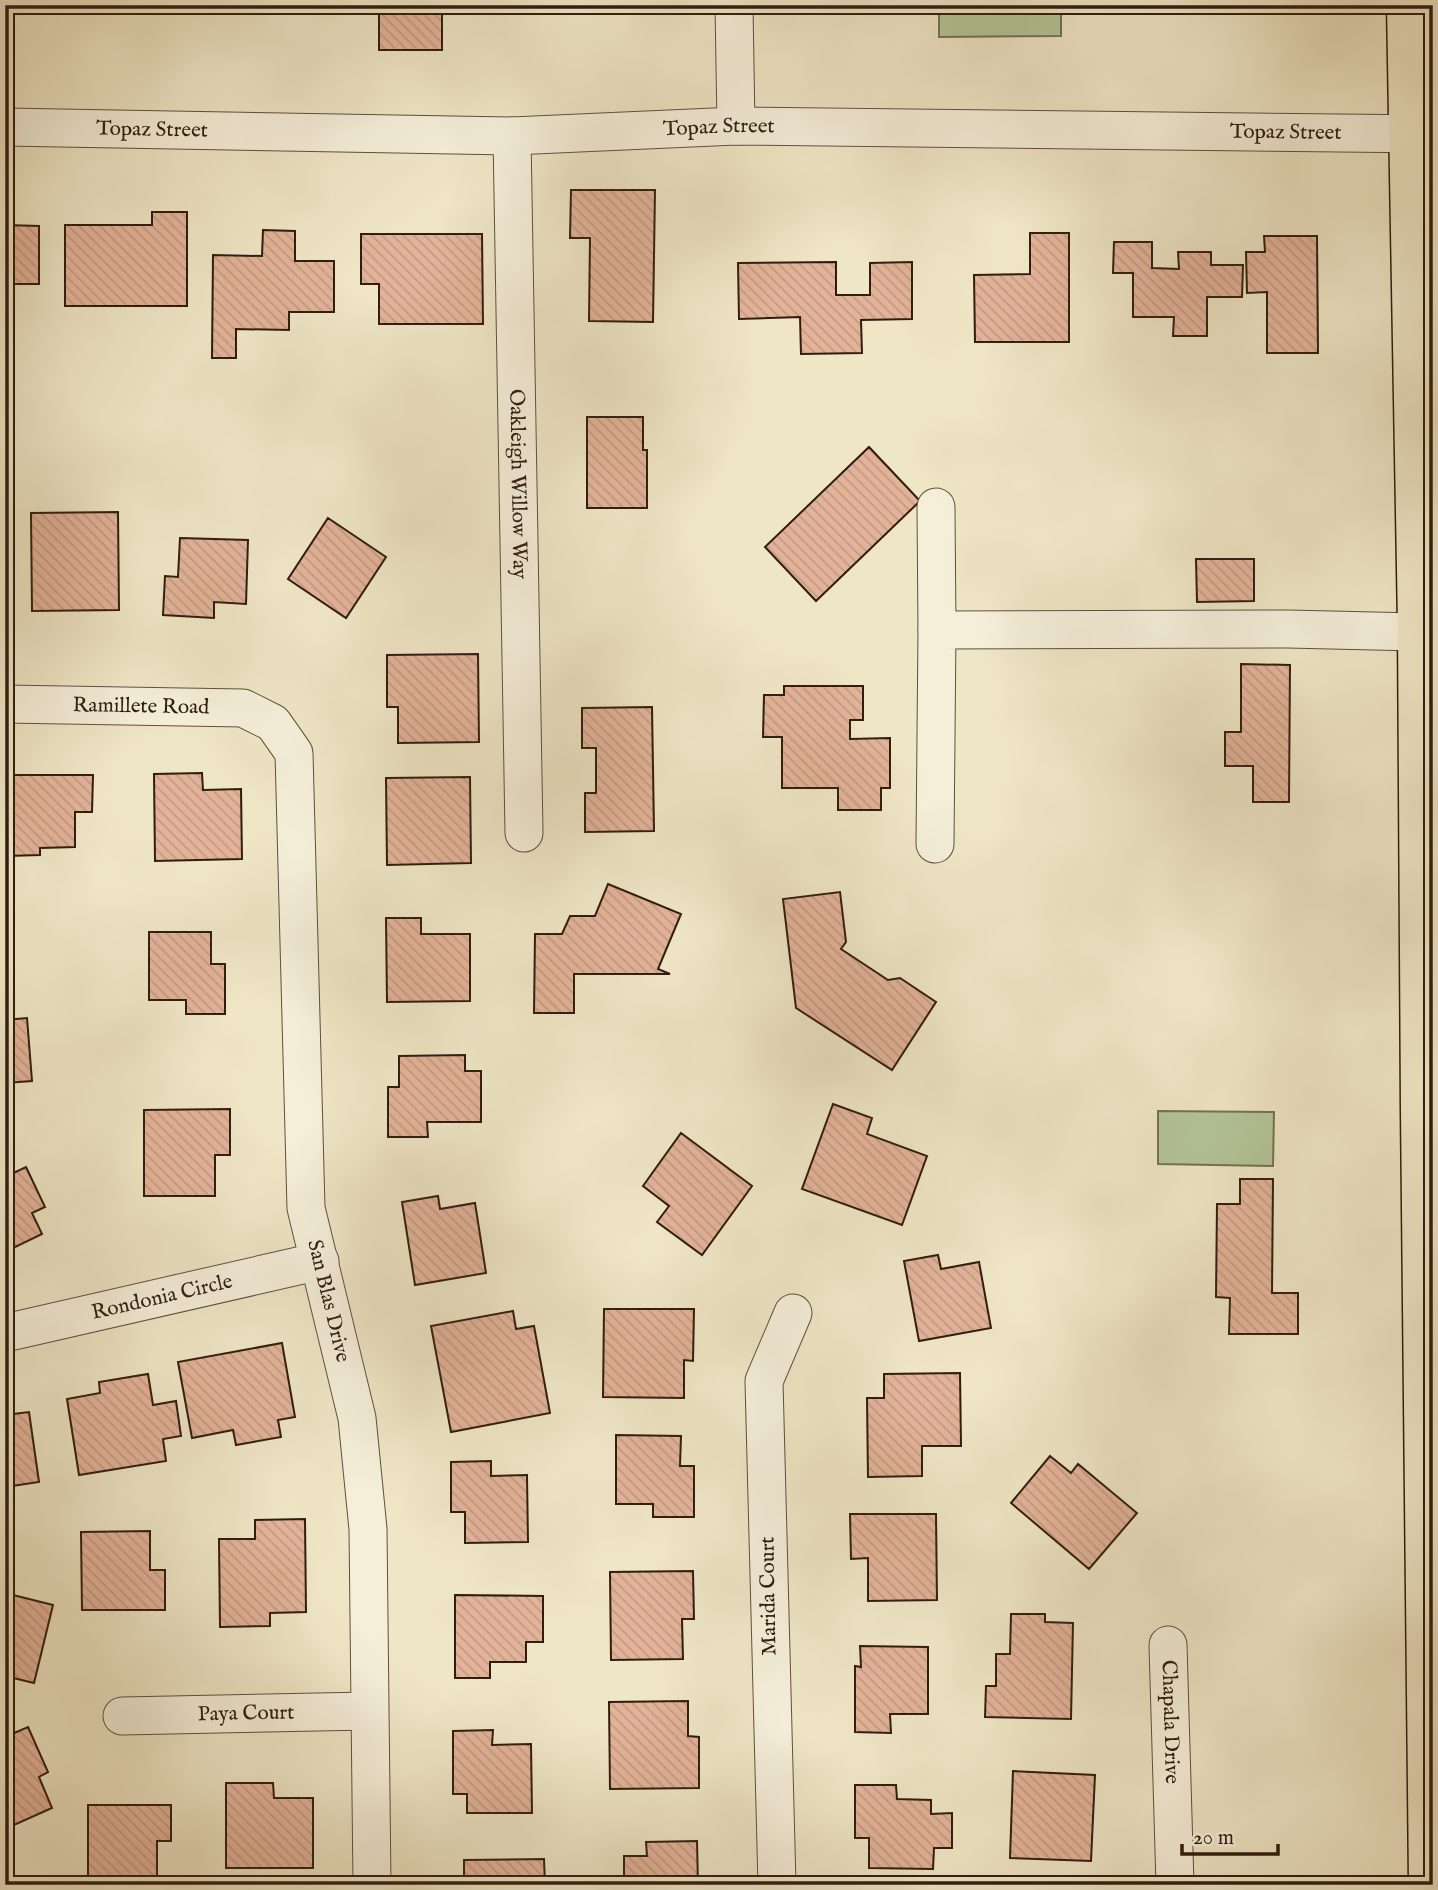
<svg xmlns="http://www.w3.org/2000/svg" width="1438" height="1890" viewBox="0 0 1438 1890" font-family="'IM FELL English',serif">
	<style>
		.park { fill: #b4c699; stroke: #727254; stroke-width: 2 }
		.building { fill: url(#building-back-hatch); stroke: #301d0f; stroke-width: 2 }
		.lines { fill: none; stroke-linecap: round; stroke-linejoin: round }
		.minor-casing { stroke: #604f3d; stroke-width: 39 }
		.major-casing { stroke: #301d0f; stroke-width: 41 }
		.minor { stroke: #f5efda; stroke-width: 37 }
		.major { stroke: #efe6c6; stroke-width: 38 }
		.labels { text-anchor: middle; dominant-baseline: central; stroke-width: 6; stroke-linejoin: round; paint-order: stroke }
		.street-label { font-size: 21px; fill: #301d0f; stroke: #f5efda }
	</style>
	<defs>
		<pattern id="building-back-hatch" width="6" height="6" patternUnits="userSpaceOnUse" patternTransform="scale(1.75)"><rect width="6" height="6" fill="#e3b399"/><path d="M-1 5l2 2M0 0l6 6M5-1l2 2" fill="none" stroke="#c39a83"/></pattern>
	</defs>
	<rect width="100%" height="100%" fill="#efe6c6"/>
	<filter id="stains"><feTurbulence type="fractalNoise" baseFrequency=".00286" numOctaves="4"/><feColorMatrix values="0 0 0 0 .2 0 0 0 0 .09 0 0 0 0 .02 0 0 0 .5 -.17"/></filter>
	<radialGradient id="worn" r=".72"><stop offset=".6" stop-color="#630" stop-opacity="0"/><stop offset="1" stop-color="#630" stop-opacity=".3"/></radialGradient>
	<path class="park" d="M 939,5 L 1061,5 L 1061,36 L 939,37 Z
		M 1158,1111 L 1274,1112 L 1273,1166 L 1158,1164 Z"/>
	<path class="building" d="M 379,5 L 442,5 L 442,50 L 379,50 Z
		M 571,190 L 655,190 L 653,322 L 589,321 L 590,238 L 570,238 Z
		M 152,212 L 187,212 L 187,306 L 65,306 L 65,225 L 152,225 Z
		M 5,225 L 39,226 L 39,284 L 5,284 Z
		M 263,230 L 295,231 L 295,261 L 334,261 L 334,312 L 289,312 L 289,330 L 236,329 L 236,358 L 212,358 L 213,255 L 262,256 Z
		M 1030,233 L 1069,233 L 1069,342 L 975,342 L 974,275 L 1030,274 Z
		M 361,234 L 482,234 L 483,324 L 379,324 L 379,284 L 361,284 Z
		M 1264,236 L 1317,236 L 1318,353 L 1267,353 L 1267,292 L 1247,293 L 1246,252 L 1265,252 Z
		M 1114,242 L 1152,242 L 1152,268 L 1179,269 L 1178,252 L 1211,252 L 1211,265 L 1243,265 L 1242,297 L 1207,297 L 1207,336 L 1173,336 L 1174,317 L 1133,317 L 1133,273 L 1113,273 Z
		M 836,262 L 836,295 L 870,295 L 870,263 L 912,262 L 912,319 L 861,320 L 862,353 L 801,354 L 800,317 L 739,319 L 738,263 Z
		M 587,417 L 643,417 L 643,450 L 647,450 L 647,508 L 587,508 Z
		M 869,447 L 920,501 L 816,601 L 765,547 Z
		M 118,512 L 119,610 L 32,611 L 31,513 Z
		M 328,518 L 386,557 L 346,618 L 288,579 Z
		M 180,538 L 248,540 L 246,604 L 214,602 L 214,618 L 163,615 L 165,576 L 178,577 Z
		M 1196,559 L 1254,559 L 1254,601 L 1197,602 Z
		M 478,654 L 479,742 L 398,743 L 398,707 L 387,707 L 387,655 Z
		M 1241,664 L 1290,665 L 1289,802 L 1253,802 L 1253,766 L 1225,766 L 1225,732 L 1241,732 Z
		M 784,686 L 863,686 L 863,720 L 850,720 L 850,739 L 890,738 L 890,788 L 881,788 L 881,810 L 838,810 L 838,788 L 782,788 L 782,737 L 763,737 L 764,695 L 784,695 Z
		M 652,707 L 654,831 L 585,832 L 585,793 L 596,793 L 596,748 L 582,748 L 582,708 Z
		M 202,773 L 203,790 L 241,789 L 242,859 L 155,861 L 154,774 Z
		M 7,775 L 93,775 L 92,812 L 75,812 L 75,847 L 40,848 L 40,855 L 7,856 Z
		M 470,777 L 471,863 L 387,865 L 386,778 Z
		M 608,884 L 681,914 L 658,969 L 670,974 L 574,974 L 574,1013 L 534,1013 L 535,934 L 562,934 L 570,916 L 595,916 Z
		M 840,892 L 846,942 L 841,949 L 888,980 L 900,978 L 936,1002 L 892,1070 L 796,1008 L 783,899 Z
		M 386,918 L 421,918 L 421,934 L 470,934 L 470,1001 L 387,1002 Z
		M 149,932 L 211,932 L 211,964 L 225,964 L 225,1014 L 186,1014 L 186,1000 L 149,1000 Z
		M 27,1018 L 32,1081 L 5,1083 L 5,1020 Z
		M 465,1055 L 465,1071 L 481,1071 L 481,1122 L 427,1122 L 428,1137 L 388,1137 L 388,1087 L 399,1087 L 399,1056 Z
		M 833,1104 L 872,1118 L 867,1134 L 927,1156 L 902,1225 L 802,1189 Z
		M 230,1109 L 230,1155 L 215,1155 L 215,1196 L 144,1196 L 144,1110 Z
		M 681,1133 L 752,1186 L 702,1255 L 657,1222 L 669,1206 L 643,1186 Z
		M 26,1167 L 45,1207 L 32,1213 L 42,1234 L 5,1252 L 5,1177 Z
		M 1240,1179 L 1273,1179 L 1272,1293 L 1298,1293 L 1298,1334 L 1229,1334 L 1230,1298 L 1216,1297 L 1217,1204 L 1240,1204 Z
		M 438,1196 L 440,1209 L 475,1203 L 486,1273 L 415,1285 L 402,1202 Z
		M 938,1255 L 941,1269 L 979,1262 L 991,1328 L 919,1341 L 904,1261 Z
		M 604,1309 L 694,1309 L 693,1361 L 684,1360 L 684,1398 L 603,1397 Z
		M 513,1311 L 516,1329 L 534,1326 L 550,1413 L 451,1432 L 431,1326 Z
		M 282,1343 L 295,1417 L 278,1420 L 281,1437 L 236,1445 L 233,1430 L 192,1438 L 178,1362 Z
		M 960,1373 L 961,1446 L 922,1446 L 922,1476 L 868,1477 L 867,1398 L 884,1398 L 884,1374 Z
		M 148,1374 L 153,1405 L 176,1401 L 181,1436 L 163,1439 L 166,1461 L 79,1475 L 67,1399 L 100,1393 L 99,1382 Z
		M 29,1412 L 39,1482 L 5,1487 L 5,1415 Z
		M 616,1435 L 681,1436 L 680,1466 L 694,1466 L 694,1517 L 653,1517 L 653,1504 L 616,1504 Z
		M 1050,1456 L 1071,1473 L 1078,1464 L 1137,1513 L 1089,1569 L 1011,1503 Z
		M 491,1461 L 491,1476 L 527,1475 L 528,1542 L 465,1543 L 465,1512 L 451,1512 L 451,1462 Z
		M 850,1514 L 936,1514 L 937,1600 L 868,1601 L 868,1558 L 851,1559 Z
		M 305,1519 L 306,1612 L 270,1613 L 270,1626 L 220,1627 L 219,1539 L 255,1539 L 255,1520 Z
		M 150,1531 L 150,1570 L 165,1570 L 165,1610 L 82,1610 L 81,1532 Z
		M 693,1571 L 694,1619 L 682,1619 L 683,1659 L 611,1660 L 610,1572 Z
		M 5,1593 L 53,1605 L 34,1683 L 5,1676 Z
		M 455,1595 L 543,1596 L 543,1642 L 526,1642 L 526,1662 L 490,1662 L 490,1678 L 455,1678 Z
		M 1011,1614 L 1045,1614 L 1045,1622 L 1073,1623 L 1071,1719 L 985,1717 L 986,1686 L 996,1686 L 996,1654 L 1010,1654 Z
		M 860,1646 L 928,1647 L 928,1714 L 890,1714 L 891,1733 L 855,1732 L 855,1666 L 861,1667 Z
		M 688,1701 L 688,1736 L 699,1737 L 699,1788 L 610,1789 L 609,1702 Z
		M 28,1727 L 48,1772 L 39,1777 L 52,1808 L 5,1829 L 5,1737 Z
		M 493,1730 L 492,1745 L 531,1744 L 532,1813 L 467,1813 L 467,1794 L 453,1794 L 453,1731 Z
		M 1013,1771 L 1095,1775 L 1091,1861 L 1010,1858 Z
		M 226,1783 L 273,1783 L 274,1798 L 313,1798 L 313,1868 L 226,1868 Z
		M 855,1785 L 896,1785 L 897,1799 L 931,1800 L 931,1814 L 952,1813 L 952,1848 L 934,1848 L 933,1869 L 869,1868 L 869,1838 L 855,1838 Z
		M 88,1805 L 171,1805 L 171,1841 L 157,1841 L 157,1876 L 88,1877 Z
		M 697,1841 L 698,1885 L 624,1885 L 624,1856 L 647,1856 L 646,1842 Z
		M 544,1859 L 545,1885 L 464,1885 L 464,1860 Z"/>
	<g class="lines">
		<g class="minor-casing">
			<g id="minor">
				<path d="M 734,5 L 736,126"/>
				<path id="s1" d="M 5,127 L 512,136 L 736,126 L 1433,134"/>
				<path id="s2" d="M 512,136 L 524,833"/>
				<path d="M 936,507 L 937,630"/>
				<path id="s3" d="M 5,704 L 243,708 L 273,723 L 294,753 L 306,1208 L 357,1418 L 368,1529 L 372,1885"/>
				<path d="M 935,844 L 937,630 L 1288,629 L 1417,632"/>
				<path id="s4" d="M 5,1333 L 320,1261"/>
				<path id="s5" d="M 1168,1645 L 1175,1885"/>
				<path id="s6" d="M 122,1716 L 369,1711"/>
				<path d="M 777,1885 L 764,1381 L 793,1313"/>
			</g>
		</g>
		<g class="major-casing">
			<path id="major" d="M 1406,5 L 1417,625 L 1420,1111 L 1428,1885"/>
		</g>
		<use href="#minor" class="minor"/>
		<use href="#major" class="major"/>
	</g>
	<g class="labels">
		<g class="street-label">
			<text stroke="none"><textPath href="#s1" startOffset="714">Topaz Street</textPath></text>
			<text stroke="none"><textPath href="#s1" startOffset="147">Topaz Street</textPath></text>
			<text stroke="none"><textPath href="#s1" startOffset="1281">Topaz Street</textPath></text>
			<text stroke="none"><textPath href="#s2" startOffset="348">Oakleigh Willow Way</textPath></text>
			<text stroke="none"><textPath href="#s3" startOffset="136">Ramillete Road</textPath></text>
			<text stroke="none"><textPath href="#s4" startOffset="161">Rondonia Circle</textPath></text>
			<text stroke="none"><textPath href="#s3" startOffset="859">San Blas Drive</textPath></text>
			<text transform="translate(769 1596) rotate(-91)">Marida Court</text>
			<text stroke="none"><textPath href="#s6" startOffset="124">Paya Court</textPath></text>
			<text stroke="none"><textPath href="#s5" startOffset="77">Chapala Drive</textPath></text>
		</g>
	</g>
	<rect width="1438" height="1890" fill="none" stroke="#efe6c6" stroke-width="28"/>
	<rect x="7" y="7" width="1424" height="1876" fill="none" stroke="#301d0f" stroke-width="3.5"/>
	<rect x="14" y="14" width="1410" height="1862" fill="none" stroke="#301d0f" stroke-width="2"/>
	<path d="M1182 1844v10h96v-10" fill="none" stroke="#301d0f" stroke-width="3.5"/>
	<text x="1193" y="1844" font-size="21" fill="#301d0f" stroke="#f5efda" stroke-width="5" paint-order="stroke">20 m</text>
	<rect width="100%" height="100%" filter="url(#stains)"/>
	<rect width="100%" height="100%" fill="url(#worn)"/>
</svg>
